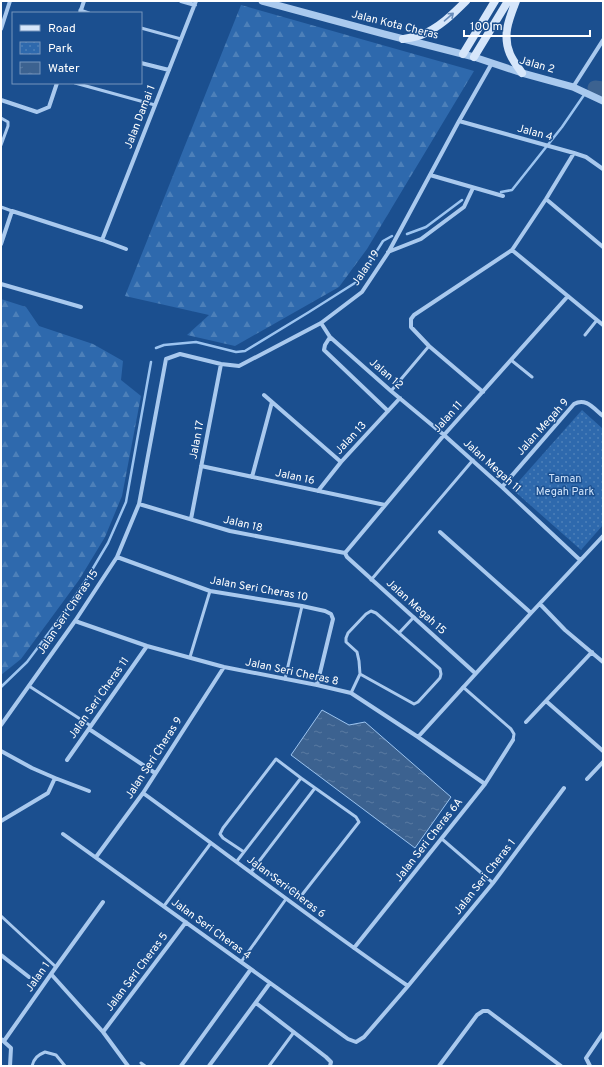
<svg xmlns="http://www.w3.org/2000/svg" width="604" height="1067" viewBox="0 0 604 1067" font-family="Overpass,sans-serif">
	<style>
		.forest { fill: url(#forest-firs) }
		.park { fill: url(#park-dots) }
		.water { fill: url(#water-ripples); stroke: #9cc4f0 }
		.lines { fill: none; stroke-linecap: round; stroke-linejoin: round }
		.stream { stroke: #9cc4f0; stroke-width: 2.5 }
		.river { stroke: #3c6290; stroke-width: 15 }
		.service { stroke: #a9c9ee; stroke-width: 3 }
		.minor { stroke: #a9c9ee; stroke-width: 4 }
		.tertiary { stroke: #a9c9ee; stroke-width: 7 }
		.secondary { stroke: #d6e6fa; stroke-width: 8 }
		.oneway { stroke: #668bba }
		.labels { text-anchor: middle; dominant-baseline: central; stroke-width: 3; stroke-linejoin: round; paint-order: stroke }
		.street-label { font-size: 11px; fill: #fff; stroke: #1b4f8f }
		.park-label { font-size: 11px; fill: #cfe3fa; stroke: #1b4f8f }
	</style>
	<defs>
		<pattern id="forest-firs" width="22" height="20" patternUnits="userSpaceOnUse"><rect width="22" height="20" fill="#2e69ad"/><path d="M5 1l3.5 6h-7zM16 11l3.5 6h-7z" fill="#4d80b9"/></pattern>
		<pattern id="park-dots" width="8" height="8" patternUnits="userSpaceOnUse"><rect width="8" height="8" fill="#2e69ad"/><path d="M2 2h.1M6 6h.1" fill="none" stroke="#4d80b9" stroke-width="1.8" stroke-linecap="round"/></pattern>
		<pattern id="water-ripples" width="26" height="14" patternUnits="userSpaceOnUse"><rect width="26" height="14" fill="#3c6290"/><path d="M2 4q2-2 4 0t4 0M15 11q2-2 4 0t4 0" fill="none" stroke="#597aa1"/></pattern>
	</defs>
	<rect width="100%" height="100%" fill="#1b4f8f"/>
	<path class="forest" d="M 241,5 L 474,71 L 367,249 L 339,287 L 235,346 L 187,335 L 209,315 L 125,296 Z
		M 1,299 L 26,307 L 39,326 L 93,344 L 123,361 L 121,380 L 141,396 L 122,496 L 105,537 L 79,580 L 21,659 L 1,675 Z"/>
	<path class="park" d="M 582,410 L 603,429 L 603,525 L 581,550 L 512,489 Z"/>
	<path class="water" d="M 322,710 L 349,725 L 365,722 L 451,797 L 415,848 L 291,755 Z"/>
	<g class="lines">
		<path class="stream" d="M 501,192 L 512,190 L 562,127 L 584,95
			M 407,234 L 426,227 L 462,200
			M 156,348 L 164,345 L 196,342 L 236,352 L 245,351 L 309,312 L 358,281 L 383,241 L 392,236
			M 1,687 L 27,662 L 66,610 L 86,580 L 108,543 L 126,502 L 151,362"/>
		<path class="river" d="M 595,88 L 603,89"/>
		<path class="service" d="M 80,10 L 89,13
			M 141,28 L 181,39
			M 75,83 L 155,105
			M 1,118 L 8,122 L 8,126 L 1,145
			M 1,207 L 12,211
			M 585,335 L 597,320
			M 511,360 L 532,377
			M 391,391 L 429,346
			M 371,580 L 473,460
			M 399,633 L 414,617
			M 190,657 L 210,591
			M 285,679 L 302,606
			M 29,686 L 91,726
			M 463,687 L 511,729 L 514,734 L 513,740
			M 351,693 L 360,674 L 359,661 L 357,652 L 346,642 L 346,638 L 348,633 L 366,614 L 371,611 L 376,613 L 440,669 L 441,674 L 440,678 L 418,702 L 414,704 L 360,674
			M 442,839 L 493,883
			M 244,852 L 223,838 L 220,834 L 223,828 L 273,763 L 276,759 L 301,778
			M 237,861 L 301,778 L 356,817 L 359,822 L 301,896 L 292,890 L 257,864
			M 251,872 L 315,788
			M 164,906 L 211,843
			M 1,916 L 56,967
			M 241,962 L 286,899
			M 141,1063 L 145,1066
			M 32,1066 C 34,1058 38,1055 45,1052 L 56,1055 L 65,1066
			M 269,1066 L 294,1032"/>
		<path class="minor" d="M 181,1 L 195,5
			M 80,13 L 84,1
			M 1,29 L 10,1
			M 141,63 L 169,70
			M 573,87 L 603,40
			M 1,100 L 37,112 L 49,107 L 57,83
			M 459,121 L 574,153 L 586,157 L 603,169
			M 430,175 L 503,196
			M 546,199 L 603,247
			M 102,240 L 196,1
			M 1,244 L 12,211 L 102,240 L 126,249
			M 512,250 L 603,325
			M 388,252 L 421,239 L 464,207 L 473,188
			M 1,284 L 81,307
			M 321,323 L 330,337 L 391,391 L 444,435 L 502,487 L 580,560
			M 330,337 L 325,345 L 324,350 L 388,411
			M 483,392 L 429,346 L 411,327 L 411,319 L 414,315 L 512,250 L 546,199 L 574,153
			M 264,395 L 341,462
			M 201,466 L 385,505
			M 252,477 L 272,402
			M 502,487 L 574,404 C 586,397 594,409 603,416
			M 318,491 L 341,462 L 400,398
			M 139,504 L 230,531 L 345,553
			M 191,519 L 221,364
			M 440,532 L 531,613
			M 345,553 L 444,435 L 568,296
			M 345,553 L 347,557 L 475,673
			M 117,557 L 210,591 L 302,606 L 325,611 L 331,614 L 333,619 L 317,685
			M 540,604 L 565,630 L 603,662
			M 75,621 L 147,646 L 224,667 L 317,685 L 351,693 L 418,737 L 485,784
			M 546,701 L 603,751
			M 526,722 L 592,652
			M 1,725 L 75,621 L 117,557 L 139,504 L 166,359 L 180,354 L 221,364 L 239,366 L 321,323 L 362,292 L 388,253 L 459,121 L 492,63
			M 89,729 L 155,773
			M 418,737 L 531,613 L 603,536
			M 1,751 L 32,768 L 55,778 L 89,791
			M 67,760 L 147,646
			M 587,779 L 603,762
			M 143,793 C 231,857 318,924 408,986 L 493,883 L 564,788
			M 1,821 L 48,793 L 55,778
			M 63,834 L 348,1039 L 356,1042 L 364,1037 L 408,986
			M 96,857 L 143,793 L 224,667
			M 354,948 L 485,784 L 513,740
			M 1,955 L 29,977
			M 51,974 L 103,1032 L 128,1066
			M 256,1003 L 326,1057 L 331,1062 L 330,1066
			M 103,1032 L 186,922
			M 1,1039 L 11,1048 L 10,1066
			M 4,1041 L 56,967 L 103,902
			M 181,1066 L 251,969
			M 209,1066 L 270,983
			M 439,1066 L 477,1015 L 483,1011 L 488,1011 L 561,1066
			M 590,1066 L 586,1058 L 603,1033"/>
		<path class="tertiary" d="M 262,1 L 384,34 L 474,57 L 522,73 L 573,87 L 603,101"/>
		<path class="secondary" d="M 516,1 C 509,19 502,35 510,54 C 513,61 518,67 522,73
			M 403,39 C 409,38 416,37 421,35 C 439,28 453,14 466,1
			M 463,54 L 495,1
			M 474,57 L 508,1"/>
	</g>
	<defs><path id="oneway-shaft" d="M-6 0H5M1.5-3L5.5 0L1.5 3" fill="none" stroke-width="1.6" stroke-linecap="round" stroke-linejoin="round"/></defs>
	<use class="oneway" href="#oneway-shaft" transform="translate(449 17) rotate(-41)"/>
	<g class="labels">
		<g class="street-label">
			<text transform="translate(395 25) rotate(14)">Jalan Kota Cheras</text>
			<text transform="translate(537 65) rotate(16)">Jalan 2</text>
			<text transform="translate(140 117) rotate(-69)">Jalan Damai 1</text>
			<text transform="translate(535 133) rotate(15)">Jalan 4</text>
			<text transform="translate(366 268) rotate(-56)">Jalan 19</text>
			<text transform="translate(386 374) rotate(41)">Jalan 12</text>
			<text transform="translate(448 417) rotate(-48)">Jalan 11</text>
			<text transform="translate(543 427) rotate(-48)">Jalan Megah 9</text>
			<text transform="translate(351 438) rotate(-47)">Jalan 13</text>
			<text transform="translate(197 440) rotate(-79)">Jalan 17</text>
			<text transform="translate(492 466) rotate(42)">Jalan Megah 11</text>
			<text transform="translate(295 477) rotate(12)">Jalan 16</text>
			<text transform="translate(243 524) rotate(13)">Jalan 18</text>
			<text transform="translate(259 589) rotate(10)">Jalan Seri Cheras 10</text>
			<text transform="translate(416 607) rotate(42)">Jalan Megah 15</text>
			<text transform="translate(68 612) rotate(-56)">Jalan Seri Cheras 15</text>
			<text transform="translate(292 672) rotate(12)">Jalan Seri Cheras 8</text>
			<text transform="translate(99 698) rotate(-55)">Jalan Seri Cheras 11</text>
			<text transform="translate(154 758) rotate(-57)">Jalan Seri Cheras 9</text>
			<text transform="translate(429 840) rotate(-52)">Jalan Seri Cheras 6A</text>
			<text transform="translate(485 877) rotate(-52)">Jalan Seri Cheras 1</text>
			<text transform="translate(286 887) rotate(37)">Jalan Seri Cheras 6</text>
			<text transform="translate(211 929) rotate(36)">Jalan Seri Cheras 4</text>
			<text transform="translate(137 972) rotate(-53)">Jalan Seri Cheras 5</text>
			<text transform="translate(38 977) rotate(-55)">Jalan 1</text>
		</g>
		<g class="park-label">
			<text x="565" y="479">Taman<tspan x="565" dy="13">Megah Park</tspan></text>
		</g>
	</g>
	<rect width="604" height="1067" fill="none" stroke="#ffffff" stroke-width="4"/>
	<rect x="12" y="12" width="130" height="72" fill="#1b4f8f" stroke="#7695bc"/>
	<rect x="20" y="25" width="20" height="6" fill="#d6e6fa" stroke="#7695bc"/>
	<text x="48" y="32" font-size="12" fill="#ffffff">Road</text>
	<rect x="20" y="42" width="20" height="12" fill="url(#park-dots)" stroke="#7695bc"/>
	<text x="48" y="52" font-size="12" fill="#ffffff">Park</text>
	<rect x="20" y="62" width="20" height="12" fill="url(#water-ripples)" stroke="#7695bc"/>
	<text x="48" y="72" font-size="12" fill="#ffffff">Water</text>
	<path d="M464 30v6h126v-6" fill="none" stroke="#ffffff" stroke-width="2"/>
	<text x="470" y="30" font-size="12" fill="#ffffff" stroke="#1b4f8f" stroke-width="3" paint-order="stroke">100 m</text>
</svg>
